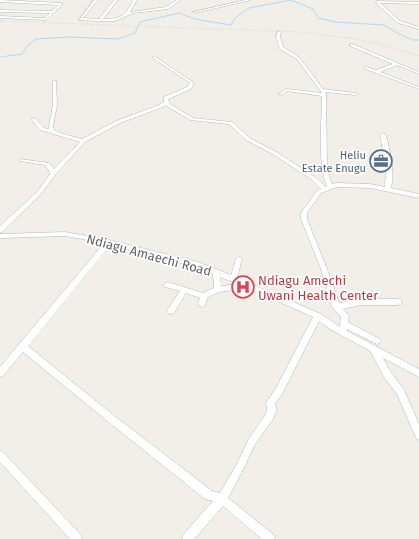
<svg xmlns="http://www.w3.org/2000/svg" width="419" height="539" viewBox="0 0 419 539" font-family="'Fira Sans',sans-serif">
<rect width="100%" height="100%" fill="#f1efe8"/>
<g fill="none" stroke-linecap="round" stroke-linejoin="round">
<polyline stroke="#aadaff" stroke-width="1" points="0,57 22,54 27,46 36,39 68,37 118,39 135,33 140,22 179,13 195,19 231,25 235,18 249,8 291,0 313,9 318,18 335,22 384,25 401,35 413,40 419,40"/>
<g stroke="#b5b8bc" stroke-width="1">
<g id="minor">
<polygon points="0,0 61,3 63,4 46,20 0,18 0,16 45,18 50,13 0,12 0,10 52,11 58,5 0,2"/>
<path d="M94,0H98L83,18L99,19L114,0H118L103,19C122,19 125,16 133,0H137L130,12L166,7L177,0H181L168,9L133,13L115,21H101L99,22L98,21L79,20Z"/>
<polygon points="245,0 251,0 195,13 193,12"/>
<polygon points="377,1 419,2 419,4 380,3 400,21 419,27 419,29 398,23 376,3"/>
<path d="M278,31L281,32L280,37L283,47L299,57L323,89L356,93L358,94L356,95L325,92L326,93L327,161L329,177L332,184L336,183L370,184L385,187L386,168L380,135L383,133L386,135C390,152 395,171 391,188L419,194V198L370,188L337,187L321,193L307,213V219L327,269L339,303L361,299H398L401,300L402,302L401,304L398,305H361L343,309L349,316L348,322L380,339L381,341L380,343L377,344L347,329V331L419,369V377L383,358L390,371L403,388L419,424V440L416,438L397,394L384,377L370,351L330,329L319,321L282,394L275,404L277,409L273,419L254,446L244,468L228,498L274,535L275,539H262L223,506L194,539H182L183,535L213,501L205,499L106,420L23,352L3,376L0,377V367L104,243L65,236L0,238V234L65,232L109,240L198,262L231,275L236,259L239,256L242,259L237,278L321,314L340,327L341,317L332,307L321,269L301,219V213L317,191L321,189L311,179L274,155L246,140L229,124L190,120L165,105L163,107L120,123L85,142L55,175L41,194L2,232H0V226L37,192L50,174L48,169L45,165L20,161V159L49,163L54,169L80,142L40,130L31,119L35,118L44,128L49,129V126L53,105V80L56,81L57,105L53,126L54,130L60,133L82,139L116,121L159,105L164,102V97L187,87L190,83L153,58V56H154L194,83L191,89L168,99L170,104L193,118L232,122L250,138L278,153L315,177L326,187L327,186C317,164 322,121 322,96L287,91L282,95L278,94L286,89L322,93L297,59L280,49L276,37ZM110,245L196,267L213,274L214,288L203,293L168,282L165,283L164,285L165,287L180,291L168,309L167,311L168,313L171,314L174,313L186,293L200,298L198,304L199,306L202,307L205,306L207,298L219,292L248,288L313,317L276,388L266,403L267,409L266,414L248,440L238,462L220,493L212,491L112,414L28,346ZM220,277L238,284L221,286Z"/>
<polygon points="350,44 352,44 419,72 419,74 397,65 380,72 419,87 419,89 365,69 365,67 366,67 376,70 393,64 350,46"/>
<polygon points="0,450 3,452 81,535 82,539 70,539 0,462"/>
</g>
</g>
<use href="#minor" fill="#fff" fill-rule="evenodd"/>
<polyline stroke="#b6b7b8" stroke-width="1" stroke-dasharray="0.5 2.5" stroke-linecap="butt" points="0,21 301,32 356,39 385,45 419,56"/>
</g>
<defs>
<g id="office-ring" transform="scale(1.15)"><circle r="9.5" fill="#fff" stroke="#5c6f8a" stroke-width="1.5"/><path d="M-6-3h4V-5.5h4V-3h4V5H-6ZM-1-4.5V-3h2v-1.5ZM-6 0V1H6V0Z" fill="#5c6f8a"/></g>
<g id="hospital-ring" transform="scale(1.15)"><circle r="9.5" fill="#fff" stroke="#e0444e" stroke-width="1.5"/><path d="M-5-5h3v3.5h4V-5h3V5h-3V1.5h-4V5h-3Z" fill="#e0444e"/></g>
</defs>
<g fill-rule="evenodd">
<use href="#office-ring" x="381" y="161"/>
<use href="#hospital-ring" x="243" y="287"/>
</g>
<g text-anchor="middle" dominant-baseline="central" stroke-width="3.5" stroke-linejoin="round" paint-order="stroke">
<g font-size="11" fill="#4e5e75" stroke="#fff" text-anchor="end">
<text x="366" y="155">Heliu<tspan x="366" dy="13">Estate Enugu</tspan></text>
</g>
<g font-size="13" fill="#5f6368" stroke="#fff">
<text transform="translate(149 255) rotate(15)">Ndiagu Amaechi Road</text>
</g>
<g font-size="13" fill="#be3a42" stroke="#fff" text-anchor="start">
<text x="258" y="280">Ndiagu Amechi<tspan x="258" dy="15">Uwani Health Center</tspan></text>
</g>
</g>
</svg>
